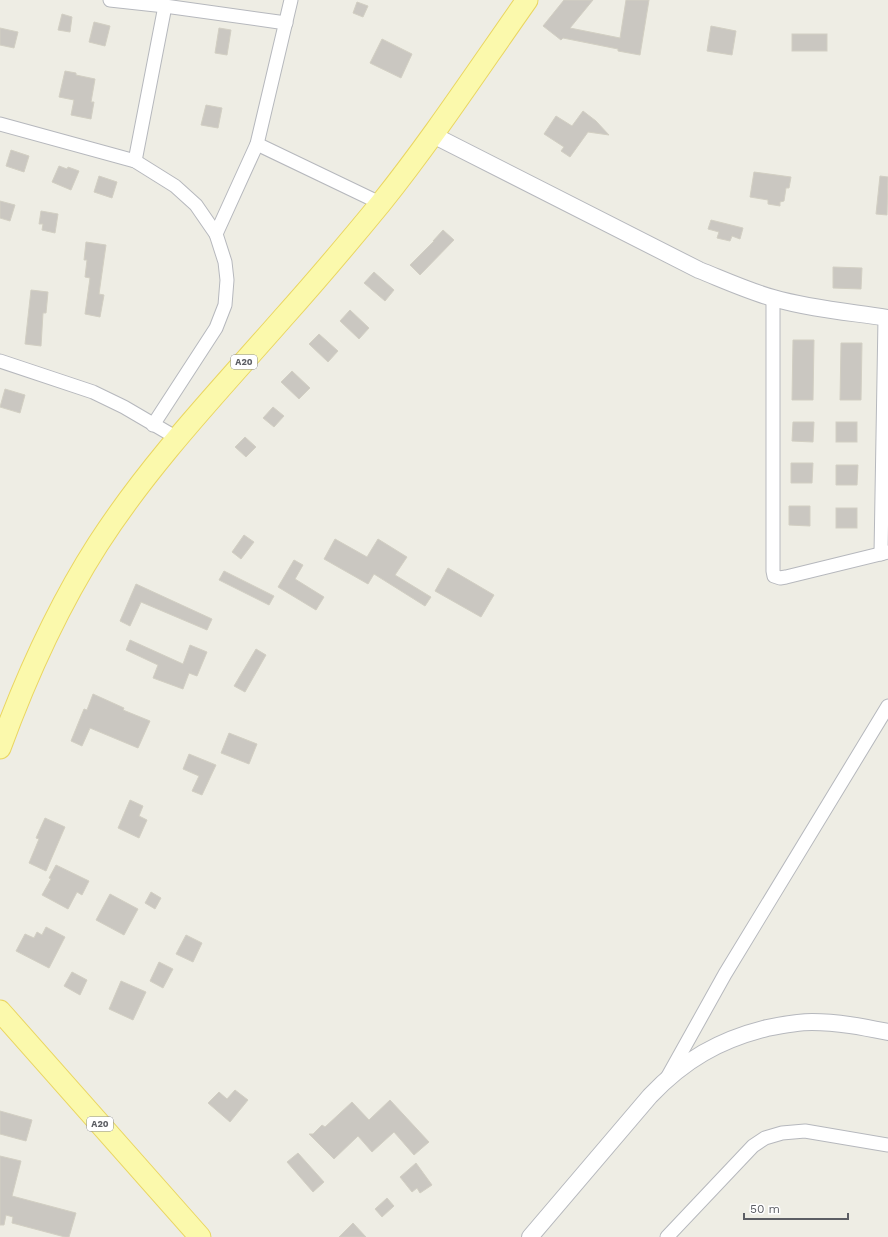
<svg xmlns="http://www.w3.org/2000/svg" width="888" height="1237" viewBox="0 0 888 1237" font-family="'Work Sans',sans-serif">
<rect width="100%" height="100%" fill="#eeede4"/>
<g fill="#cac7c1" stroke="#d2cfc3">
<polygon points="564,0 593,0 570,28 620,38 626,0 649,0 640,55 618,51 618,49 563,38 561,40 543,26"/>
<polygon points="357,2 368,6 363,17 353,13"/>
<polygon points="62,14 72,17 70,32 58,30"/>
<polygon points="94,22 110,26 105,46 89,42"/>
<polygon points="711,26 736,31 732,55 707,51"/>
<polygon points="0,28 18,32 14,48 0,45"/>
<polygon points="219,28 231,30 227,55 215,53"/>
<rect x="792" y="34" width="35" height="17"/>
<polygon points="382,39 412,54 401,78 370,63"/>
<polygon points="65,71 76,73 76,75 95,79 91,102 94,102 91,119 71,115 74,100 59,97"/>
<polygon points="206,105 222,108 218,128 201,125"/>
<polygon points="583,111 596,121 609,135 588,132 570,157 561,151 564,147 544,134 556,116 572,126"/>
<polygon points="11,150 29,156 24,172 6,166"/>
<polygon points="59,166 67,169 68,167 79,171 71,190 52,182"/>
<polygon points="754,172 791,177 789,188 786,188 784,201 780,202 780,206 768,204 768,200 750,197"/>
<polygon points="99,176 117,182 112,198 94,192"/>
<polygon points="880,176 888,177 887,215 876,214"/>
<polygon points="0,201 15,205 10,221 0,218"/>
<polygon points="41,211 58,214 55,233 42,230 43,224 39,224"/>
<polygon points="711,220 743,228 740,239 732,236 730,241 717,238 719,232 708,229"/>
<polygon points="443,230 454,240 420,275 410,265 434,241 433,241"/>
<polygon points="86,242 106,245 99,294 104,295 100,317 85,314 90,278 85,277 87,260 84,260"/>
<polygon points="833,267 862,268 861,289 833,288"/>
<polygon points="374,272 394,290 385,301 364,283"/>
<polygon points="31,290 48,292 46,313 43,313 41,346 25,344"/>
<polygon points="350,310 369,328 359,339 340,321"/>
<polygon points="319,334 338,351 328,362 309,344"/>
<polygon points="793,340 814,340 813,400 792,400"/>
<polygon points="841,343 862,343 861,400 840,400"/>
<polygon points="292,371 310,388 299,399 281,382"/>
<polygon points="5,389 25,395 20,413 0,407"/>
<polygon points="273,407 284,416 274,427 263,418"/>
<polygon points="793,422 814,422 813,442 792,441"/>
<rect x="836" y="422" width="21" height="20"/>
<polygon points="245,437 256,447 246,457 235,447"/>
<polygon points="791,463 813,463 812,483 791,483"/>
<polygon points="836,465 858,465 857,485 836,485"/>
<polygon points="789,506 810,506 810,526 789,525"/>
<rect x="836" y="508" width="21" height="20"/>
<polygon points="244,535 254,542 241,559 232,552"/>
<polygon points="335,539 367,557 378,539 407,557 395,575 431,597 425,606 374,574 368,584 324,559"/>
<polygon points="294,560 303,565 295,579 324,597 316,610 278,587"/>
<polygon points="448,568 494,595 481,617 435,591"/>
<polygon points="224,571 274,596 269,605 219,580"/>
<polygon points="136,584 212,619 207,630 141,602 130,626 120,621"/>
<polygon points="130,640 183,664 190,645 207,652 197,676 189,673 183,689 153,678 158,665 126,650"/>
<polygon points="256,649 266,655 245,692 234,686"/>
<polygon points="93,694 124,708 123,710 150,721 138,748 90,728 82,746 71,741 84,709 87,710"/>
<polygon points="229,733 257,744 249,764 221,753"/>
<polygon points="189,754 216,765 202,795 192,791 199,776 183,769"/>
<polygon points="130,800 143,806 139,816 147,820 139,838 118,828"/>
<polygon points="45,818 65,827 46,871 29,863 39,839 36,838"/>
<polygon points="56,865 89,881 82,895 77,892 68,909 42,895 51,879 49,878"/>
<polygon points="151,892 161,898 155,909 145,903"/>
<polygon points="110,894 138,909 124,935 96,920"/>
<polygon points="46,927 65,937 49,968 16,951 25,934 34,938 37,932 42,935"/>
<polygon points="186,935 202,943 193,962 176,954"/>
<polygon points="159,962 173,969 163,988 150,981"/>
<polygon points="72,972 87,980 80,995 64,986"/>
<polygon points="121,981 146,992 133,1020 109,1009"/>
<polygon points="235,1090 248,1100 230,1122 208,1103 219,1092 227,1099"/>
<polygon points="390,1100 429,1142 414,1155 394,1132 372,1152 358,1136 334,1159 309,1134 313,1134 322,1125 325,1127 352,1102 369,1120"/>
<polygon points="0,1111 32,1120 26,1141 0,1134"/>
<polygon points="298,1153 324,1182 313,1192 287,1162"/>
<polygon points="0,1156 21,1161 12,1196 76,1213 69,1237 65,1237 12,1223 13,1217 6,1215 4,1225 0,1225"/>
<polygon points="416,1163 432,1185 420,1193 417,1188 412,1192 400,1177"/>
<polygon points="387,1198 394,1206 382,1217 375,1209"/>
<polygon points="353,1223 366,1237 339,1237"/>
</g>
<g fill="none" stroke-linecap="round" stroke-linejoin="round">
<g stroke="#b6b8bd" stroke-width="15">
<g id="minor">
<polyline points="110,0 165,6 286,23"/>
<polyline points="0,124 135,161 175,186 196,205 216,234"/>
<polyline points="257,144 380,203"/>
<polyline points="135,161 165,6"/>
<polyline points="773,298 773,571 774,576 780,578 786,577 888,552"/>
<polyline points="0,361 93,392 124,407 177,438"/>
<polyline points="153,425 216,328 225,305 227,280 225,262 216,234 257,144 291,0"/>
<polyline points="881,554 885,318"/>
<polyline points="667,1078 725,974 888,706"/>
<polyline points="667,1237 753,1146 765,1138 782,1133 805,1131 888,1145"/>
</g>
</g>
<g stroke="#b6b8bd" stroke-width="18">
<g id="tertiary">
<path d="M433,135L699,270C724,280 748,291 773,298C811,309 850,312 888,318"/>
<path d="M530,1237L650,1096C684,1060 719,1040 767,1028C782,1025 797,1022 812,1022C838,1022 863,1027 888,1032"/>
</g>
</g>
<g stroke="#ead661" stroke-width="23">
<g id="primary">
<path d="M0,748C26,677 57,608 98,544C151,462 218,392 282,319C316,281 349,242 381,203C433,138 479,68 527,0"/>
<polyline points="0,1011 200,1237"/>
</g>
</g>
<use href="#minor" stroke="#fff" stroke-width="13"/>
<use href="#tertiary" stroke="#fff" stroke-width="16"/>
<use href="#primary" stroke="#fbf9ac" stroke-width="21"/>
</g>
<g text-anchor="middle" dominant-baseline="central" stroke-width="3" stroke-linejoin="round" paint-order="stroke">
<g fill="#fff" stroke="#8d8e92" stroke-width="1">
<rect x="231" y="355" width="26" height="14" rx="3"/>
<rect x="87" y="1117" width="26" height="14" rx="3"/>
</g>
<g font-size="9" font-weight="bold" fill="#5c5e64">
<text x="244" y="362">A20</text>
<text x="100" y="1124">A20</text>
</g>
</g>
<path d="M744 1213v6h104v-6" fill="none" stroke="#5c5e64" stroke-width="2"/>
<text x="750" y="1213" font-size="12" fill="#5c5e64" stroke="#ffffff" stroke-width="3" paint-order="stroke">50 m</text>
</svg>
